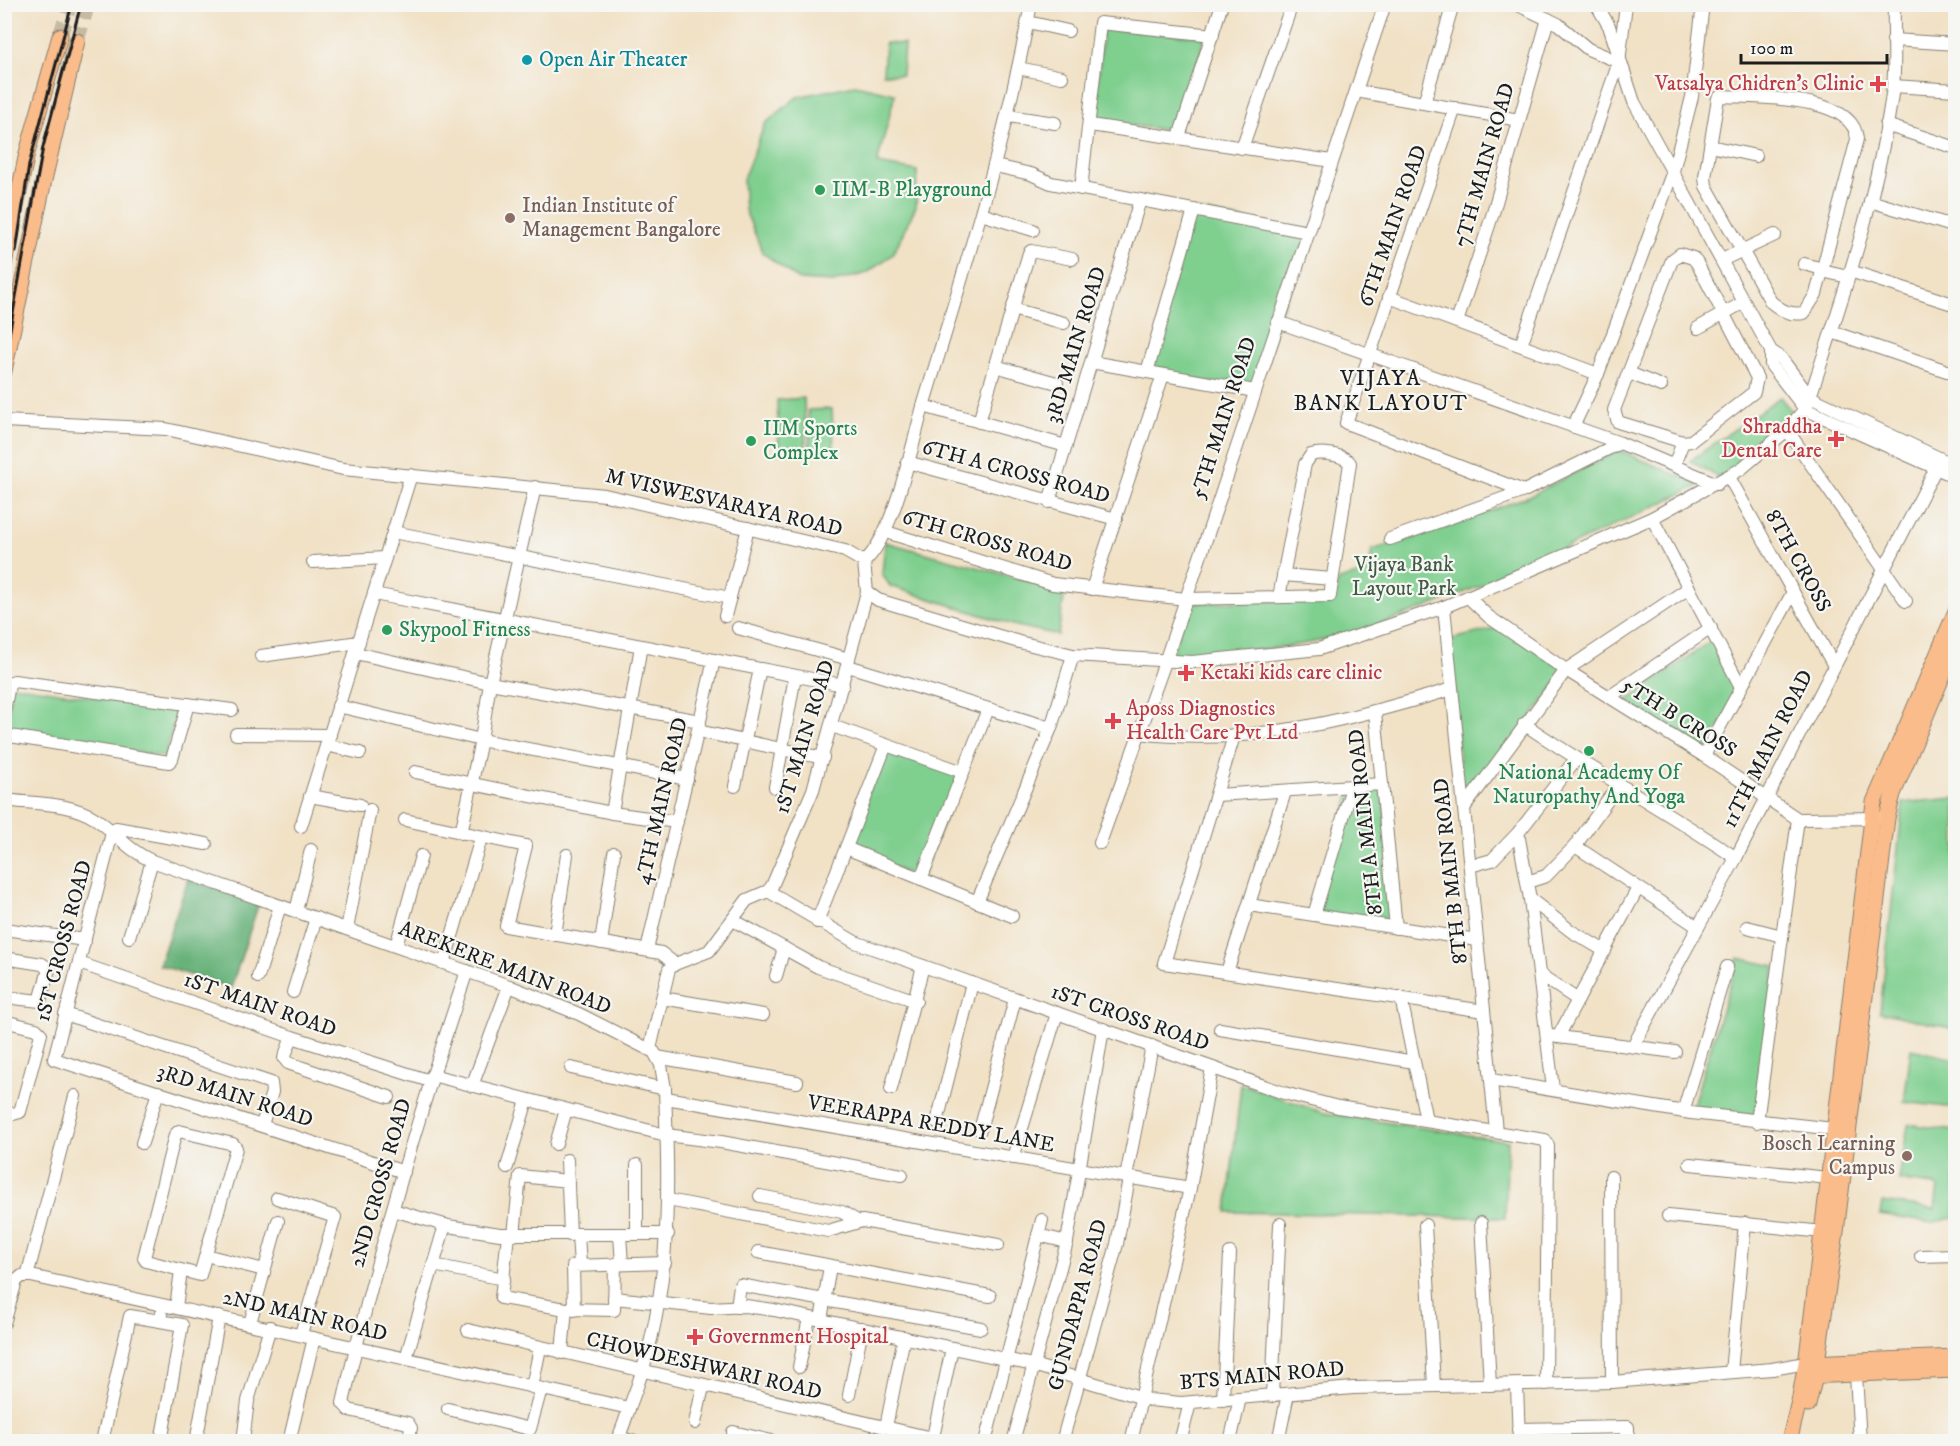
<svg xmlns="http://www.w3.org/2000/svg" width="1960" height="1446" viewBox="0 0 1960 1446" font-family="'IM FELL DW Pica',serif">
<rect width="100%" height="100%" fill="#f6f6f2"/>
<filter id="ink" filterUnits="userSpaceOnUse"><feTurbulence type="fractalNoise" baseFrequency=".0167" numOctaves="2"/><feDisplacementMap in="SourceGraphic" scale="12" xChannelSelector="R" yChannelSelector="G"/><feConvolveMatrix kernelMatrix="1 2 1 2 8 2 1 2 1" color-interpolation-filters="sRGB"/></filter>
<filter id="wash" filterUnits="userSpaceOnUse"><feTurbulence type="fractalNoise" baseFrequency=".008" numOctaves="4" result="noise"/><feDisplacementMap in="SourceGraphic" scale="24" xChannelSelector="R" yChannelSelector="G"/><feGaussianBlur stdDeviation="1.35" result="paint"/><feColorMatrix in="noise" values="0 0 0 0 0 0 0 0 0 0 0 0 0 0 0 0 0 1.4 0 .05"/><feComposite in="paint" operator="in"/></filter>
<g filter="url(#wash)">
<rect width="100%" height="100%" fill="#f1e1c5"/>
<g fill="#7fcf8f" stroke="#4e7656" stroke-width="1.5">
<polygon points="1103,28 1205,37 1176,131 1094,121"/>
<polygon points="885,43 904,44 902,75 883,74"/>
<polygon points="855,85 895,94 877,164 917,171 916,206 893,254 867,273 833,282 799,280 763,253 745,210 743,179 765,124 797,97"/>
<polygon points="1194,210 1308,232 1255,391 1147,372"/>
<polygon points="1780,397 1793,413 1775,434 1720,478 1690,461"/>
<polygon points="804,398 806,452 779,453 777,400"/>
<polygon points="832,409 834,450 810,451 808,410"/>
<path d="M1619,450L1700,485C1586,538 1472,596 1352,633C1294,650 1231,652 1171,657L1188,603L1333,599L1339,580L1368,572L1372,550L1450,526L1532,495Z"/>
<polygon points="885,542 1065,591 1058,635 1013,625 890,586 882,574"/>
<polygon points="1502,627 1566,670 1464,808 1448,640"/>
<polygon points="1715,638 1741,687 1704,756 1622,704"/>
<polygon points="12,685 177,710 165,757 5,729"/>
<polygon points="886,745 963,772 921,879 846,848"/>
<polygon points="1382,784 1396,928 1314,915 1352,787"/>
<polygon points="1955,798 1956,798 1955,1029 1880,1012 1903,803"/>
<polygon points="1738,958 1775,966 1758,1117 1692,1108"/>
<polygon points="1911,1049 1955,1059 1955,1108 1904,1102"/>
<polygon points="1241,1084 1324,1113 1508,1141 1505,1218 1227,1212"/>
<polygon points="1908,1124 1955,1131 1955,1217 1933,1223 1880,1215 1882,1202 1935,1209 1938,1186 1899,1180"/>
<polygon points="16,1435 43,1437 43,1441 16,1441"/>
</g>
<polygon fill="#67b27a" stroke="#42674b" stroke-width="1.5" points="188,879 259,903 231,988 159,965"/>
</g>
<g filter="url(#ink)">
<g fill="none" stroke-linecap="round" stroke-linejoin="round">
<g stroke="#c6baa3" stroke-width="15" stroke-dasharray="15 8" stroke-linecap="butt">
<polyline points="60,36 70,4"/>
<polyline points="77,41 88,4"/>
</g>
<g stroke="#867e70" stroke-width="14">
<g id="minor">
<polyline points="1516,4 1558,24 1588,49 1619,62"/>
<polyline points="1596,4 1609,26 1634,102 1771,351 1781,358 1810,397 1956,466"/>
<polyline points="1028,22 1068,31"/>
<polyline points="1893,40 1956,44"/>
<polyline points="1018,68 1062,77"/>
<polyline points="1893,86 1956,90"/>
<polyline points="1356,91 1519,120"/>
<path d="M1722,96C1756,98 1854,94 1857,139L1816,294L1804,313C1789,315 1782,311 1771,302L1706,186L1705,177L1718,98Z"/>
<polyline points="1424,103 1453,4"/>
<polyline points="1455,108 1346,423 1524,491 1620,443"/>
<polyline points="1008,116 1055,123"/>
<polyline points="1090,125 1332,161"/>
<polyline points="1886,125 1956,148"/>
<polyline points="1179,137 1222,4"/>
<polyline points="1710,146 1756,156"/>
<polyline points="1242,148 1292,4"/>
<polyline points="995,166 1031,174 1051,183 1308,232"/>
<polyline points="1081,189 1100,23 1213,35"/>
<polyline points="1870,201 1956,227"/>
<polyline points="981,214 1033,230"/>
<polygon points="1680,254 1693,258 1697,263 1757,378 1754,392 1691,441 1683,442 1618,422 1614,410 1672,260"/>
<polyline points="1722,260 1775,235"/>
<polyline points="1804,264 1823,269"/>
<polyline points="1822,271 1848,277"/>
<polyline points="1850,271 1956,305"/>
<polyline points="1389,297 1598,374"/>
<polyline points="1012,309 1064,323"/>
<polyline points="1278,322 1620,443 1717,484"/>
<polyline points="1457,322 1493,213 1548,19"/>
<polyline points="1698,328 1744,302"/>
<polyline points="1832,332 1947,371"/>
<polyline points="1521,345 1619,62 1626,4"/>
<polyline points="1771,351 1771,365 1805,409 1956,477"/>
<polyline points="1091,362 1255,391"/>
<polyline points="995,366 1057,383"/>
<polyline points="1147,372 1194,210"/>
<polyline points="1629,373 1661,386"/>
<polyline points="923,406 1066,446"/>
<path d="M4,421L166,429L343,469L605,495L845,551L864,562L867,592L878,600L1019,642L1073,655L1192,662L1319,649L1444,607L1652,518L1741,469L1787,430L1805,409L1810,397C1843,296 1879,193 1893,87C1896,60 1893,31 1894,4"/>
<polyline points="979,422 1029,253 1031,251 1072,259"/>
<polyline points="1573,427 1598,374 1673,171 1692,97 1703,4"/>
<polyline points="1787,430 1906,601"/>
<polyline points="907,462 1116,519"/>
<polyline points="1674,465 1683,442"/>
<polyline points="1729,477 1833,664"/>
<polyline points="1049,502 1140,200"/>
<polyline points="1652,518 1741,687"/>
<polyline points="393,532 730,598"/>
<path d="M886,532L1053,584L1186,599L1330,596L1350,463C1343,454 1321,452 1311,455L1305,464L1279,597"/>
<polyline points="1390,539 1524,491"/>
<polyline points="313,562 385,558"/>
<path d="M864,562C894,536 912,444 924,403C964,271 1006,140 1031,4"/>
<polyline points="1283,575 1332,579"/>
<polyline points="1092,589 1163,375"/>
<polyline points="374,594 843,685"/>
<polyline points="1468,597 1489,617 1566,670 1704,756 1798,819 1880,818"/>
<polyline points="1444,607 1496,1131"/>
<polyline points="725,616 748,528"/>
<polyline points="738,628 849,659"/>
<polyline points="355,653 490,683 700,721"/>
<polyline points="261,656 359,642"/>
<polyline points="848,666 1051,728"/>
<polyline points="1609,697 1711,628"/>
<polyline points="338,706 481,740 687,779"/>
<polyline points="4,711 9,685 14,681 232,710"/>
<polyline points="1375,712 1396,928"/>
<path d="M1524,724C1593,771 1667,811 1736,858"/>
<polyline points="832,726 963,772"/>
<polyline points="698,731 823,758"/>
<path d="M1140,733C1248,747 1350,720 1452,689"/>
<polyline points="236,734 330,735"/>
<polyline points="4,735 169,762 172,759 188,704"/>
<polyline points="1234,736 1164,963 1484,1011"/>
<polyline points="326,745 360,753"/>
<polyline points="1704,756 1793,592"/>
<polyline points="415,772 612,813 677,822"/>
<polyline points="735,786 760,669"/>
<polyline points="775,787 795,676"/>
<polyline points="1217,795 1382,784"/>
<polyline points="310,796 360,805"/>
<path d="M4,800C33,804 71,802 96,819C117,833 126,849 152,861L509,986L579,1014L654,1052L661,1065L665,1089C669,1198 672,1300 631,1403C626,1416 623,1430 616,1442"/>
<polyline points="1464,808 1566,670 1689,588"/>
<polyline points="612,813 641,646"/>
<polyline points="405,820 526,846 506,926 661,953 675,964"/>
<polyline points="301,826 411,475"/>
<polyline points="111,832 116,828 206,844"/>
<polyline points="112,833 54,1059 404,1172"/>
<polyline points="461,833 481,740 490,683 535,487"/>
<polyline points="1518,833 1530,899 1553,1089"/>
<polyline points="1100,843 1165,662 1385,4"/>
<polyline points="1575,846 1698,927"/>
<polyline points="846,848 1012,916"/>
<polyline points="1470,866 1492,860 1518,833 1576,759"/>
<polyline points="921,879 988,709"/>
<polyline points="1527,882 1546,876 1575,846 1619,784"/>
<polyline points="768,891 855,942 1284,1093 1338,1107 1545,1140 1548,1146 1546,1384"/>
<polyline points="1530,899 1571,931 1605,951"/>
<polyline points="977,902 1051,728 1073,655"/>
<polyline points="1249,905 1477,940"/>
<polyline points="296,911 311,850"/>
<polyline points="1314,915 1352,787"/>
<polyline points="733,920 818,967 916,1001"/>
<polyline points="817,922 886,745"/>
<polyline points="1747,927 1782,936"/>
<polyline points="4,929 85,940"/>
<polyline points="347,929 370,810"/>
<polyline points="555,935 567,855"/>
<polyline points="129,937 152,861"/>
<polyline points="601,943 614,853"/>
<polyline points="396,946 421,856"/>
<polyline points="647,950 714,660"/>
<polyline points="4,958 42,964 49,969 40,1001 4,997"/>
<polyline points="79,963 292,1037 430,1081"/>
<polyline points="444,963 481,838"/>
<polyline points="1227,972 1285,792"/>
<polyline points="1539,974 1578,1000"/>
<polyline points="776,976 784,948"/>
<polyline points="258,977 280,906"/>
<polyline points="293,992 316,918"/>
<polyline points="662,998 763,1015"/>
<polyline points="1401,998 1426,1120"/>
<polyline points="65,1014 271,1083 272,1092 262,1125"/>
<polyline points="4,1021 36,1029 41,1034 20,1112 13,1114 4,1112"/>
<polyline points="1220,1029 1414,1062"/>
<polyline points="1551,1036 1675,1052"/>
<polyline points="292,1037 284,1058 288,1063 389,1097"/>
<polyline points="1558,1037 1638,888"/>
<polyline points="1633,1046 1736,858 1936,468"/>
<polyline points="650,1049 669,969 675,964 709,951 747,900 768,891 772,886 813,790 867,592"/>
<polyline points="657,1057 797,1082"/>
<polyline points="571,1068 665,1089"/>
<polyline points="432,1075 666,1135 721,1142 902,1175"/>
<polyline points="1491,1080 1691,1113 1843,1130"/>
<polyline points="472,1086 509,986"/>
<polyline points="891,1089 923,966"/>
<polyline points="666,1098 1190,1188"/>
<polyline points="1683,1112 1727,967"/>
<polyline points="937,1122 972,983"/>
<polyline points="1757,1122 1798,819"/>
<polyline points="980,1130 1015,999"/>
<polygon points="179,1131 233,1144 236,1148 200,1275 146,1261 144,1258 175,1135"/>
<polyline points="142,1143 158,1092"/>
<polyline points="556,1144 566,1110"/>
<polyline points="1013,1158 1057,1013"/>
<polyline points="567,1160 570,1235"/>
<polyline points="1690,1164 1829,1178"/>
<polyline points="637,1165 637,1234"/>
<polyline points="507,1167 527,1100"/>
<polyline points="1126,1177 1152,1046"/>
<polyline points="1611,1177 1612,1382"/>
<polyline points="760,1196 842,1212 857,1221"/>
<polyline points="277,1198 335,1217 301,1334"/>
<polyline points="668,1200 828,1231 862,1221 998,1245"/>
<polyline points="393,1210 448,1226 500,1234 668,1234"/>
<polyline points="1668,1216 1823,1232"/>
<polyline points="1481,1223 1490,1385"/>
<polyline points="1425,1225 1434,1386"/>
<polyline points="508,1235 501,1298 566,1309 614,1310 615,1264"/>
<polyline points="514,1235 520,1176 568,1181"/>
<polyline points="578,1235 580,1265"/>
<polyline points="620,1235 622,1264"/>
<polyline points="1038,1235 1067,1242"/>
<polyline points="758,1252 990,1296"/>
<polyline points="1921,1256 1956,1255"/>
<polyline points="213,1257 264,1270"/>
<polyline points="433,1265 504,1279"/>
<polyline points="27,1276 75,1096"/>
<polyline points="614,1298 711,1308 746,1306 774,1310 1033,1365 1150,1400 1181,1403 1353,1388 1612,1382 1772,1369 1806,1363"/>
<polyline points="176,1307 181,1271"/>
<polyline points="737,1307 740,1285 981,1328"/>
<polyline points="574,1310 573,1266 665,1263"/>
<polyline points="821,1320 830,1266"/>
<polyline points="4,1323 16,1281 22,1276 31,1276 629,1408"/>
<polyline points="250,1323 278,1221"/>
<polyline points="468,1330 932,1438"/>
<polyline points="562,1353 566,1309"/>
<polyline points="406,1358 445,1225"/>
<polyline points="799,1367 809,1318"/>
<polyline points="1731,1372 1745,1223"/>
<polyline points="1856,1375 1860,1442"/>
<polyline points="1517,1385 1519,1442"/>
<polyline points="532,1387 540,1348"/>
<polyline points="849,1395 862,1328"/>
<polyline points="1272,1396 1280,1224"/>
<polyline points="1223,1400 1230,1253"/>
<polyline points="448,1409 530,1429 541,1389"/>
<polyline points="695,1423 703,1387"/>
<polyline points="886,1427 904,1337"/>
<polyline points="1518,1429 1628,1427 1628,1442"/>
<polyline points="733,1432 776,1442"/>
<polyline points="618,1437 635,1442"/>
<polyline points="102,1442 130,1316 160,1321"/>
<polyline points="161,1442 182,1325 160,1321 161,1315"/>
<polyline points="196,1442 219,1317"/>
<polyline points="243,1442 248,1401 270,1327"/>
<polyline points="289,1442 314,1338"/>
<path d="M408,1442L411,1428L408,1423L349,1410L343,1403C376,1257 419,1113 467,971"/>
<polyline points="932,1442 952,1348"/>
<polyline points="985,1442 1042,1220"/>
<polyline points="1013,1442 1067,1242 1103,1029"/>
<polyline points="1062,1442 1117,1244 1129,1178"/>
<polyline points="1131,1442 1190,1188 1212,1068"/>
<polyline points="1180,1442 1190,1403"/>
<polyline points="1230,1442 1240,1398"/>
<polyline points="1278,1442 1288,1394"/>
<polyline points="1955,1442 1956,1441"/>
</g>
</g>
<g stroke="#867e70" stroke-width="17">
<g id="major">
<polyline points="4,264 27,153 60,36"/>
<polyline points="4,371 44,180 77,41"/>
<polyline points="1809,1363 1956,1357"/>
<polyline points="1806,1376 1956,1370"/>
<polyline points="1808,1405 1815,1376 1836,1232 1887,818 1893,794 1956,644"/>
<polyline points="1789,1442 1800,1397 1807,1357 1874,802 1956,611"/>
</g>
</g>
<use href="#minor" stroke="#fff" stroke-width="12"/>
<use href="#major" stroke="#f9bc8a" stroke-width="15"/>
<g stroke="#1c1c1c" stroke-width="3">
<polyline points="16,252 29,165 72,4"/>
<polyline points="4,363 43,147 81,4"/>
</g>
</g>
</g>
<circle fill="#0f9aa8" stroke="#f6f6f2" stroke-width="2" cx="527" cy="60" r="6"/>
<g fill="#e0444e" stroke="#f6f6f2" stroke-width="2">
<path d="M1875 75h6v6h6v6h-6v6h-6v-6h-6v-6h6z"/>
<path d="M1833 430h6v6h6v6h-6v6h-6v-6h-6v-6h6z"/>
<path d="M1183 664h6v6h6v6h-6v6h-6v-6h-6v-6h6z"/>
<path d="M1110 712h6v6h6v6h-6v6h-6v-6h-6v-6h6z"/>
<path d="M692 1328h6v6h6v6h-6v6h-6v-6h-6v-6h6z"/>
</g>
<g fill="#2e9e5b" stroke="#f6f6f2" stroke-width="2">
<circle cx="820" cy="190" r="6"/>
<circle cx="751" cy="441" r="6"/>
<circle cx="387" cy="630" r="6"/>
<circle cx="1589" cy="751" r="6"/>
</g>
<g fill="#8d6e63" stroke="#f6f6f2" stroke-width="2">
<circle cx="510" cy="218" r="6"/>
<circle cx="1907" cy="1156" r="6"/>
</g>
<g text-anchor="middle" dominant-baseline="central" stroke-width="4.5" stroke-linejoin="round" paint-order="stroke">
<g font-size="21" fill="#0d838f" stroke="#f6f6f2" text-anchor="start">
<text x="539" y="60">Open Air Theater</text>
</g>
<g font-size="21" fill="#be3a42" stroke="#f6f6f2" text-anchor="start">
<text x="1864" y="84" text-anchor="end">Vatsalya Chidren's Clinic</text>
<text x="1822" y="427" text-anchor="end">Shraddha<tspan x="1822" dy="24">Dental Care</tspan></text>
<text x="1200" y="673">Ketaki kids care clinic</text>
<text x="1126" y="709">Aposs Diagnostics<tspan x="1126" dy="24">Health Care Pvt Ltd</tspan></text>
<text x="708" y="1337">Government Hospital</text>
</g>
<g font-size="21" fill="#1c1c1c" stroke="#f6f6f2">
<text transform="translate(1485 165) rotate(-74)">7TH MAIN ROAD</text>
<text transform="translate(1393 226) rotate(-71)">6TH MAIN ROAD</text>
<text transform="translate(1076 345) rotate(-73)">3RD MAIN ROAD</text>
<text transform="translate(1224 418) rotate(-72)">5TH MAIN ROAD</text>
<text transform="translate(1016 472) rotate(15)">6TH A CROSS ROAD</text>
<text transform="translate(724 503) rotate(13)">M VISWESVARAYA ROAD</text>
<text transform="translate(987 541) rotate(16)">6TH CROSS ROAD</text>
<text transform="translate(1798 561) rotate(61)">8TH CROSS</text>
<text transform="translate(1679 718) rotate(32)">5TH B CROSS</text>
<text transform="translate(805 737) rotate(-73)">1ST MAIN ROAD</text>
<text transform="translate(1768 749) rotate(-63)">11TH MAIN ROAD</text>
<text transform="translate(662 801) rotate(-77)">4TH MAIN ROAD</text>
<text transform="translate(1366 822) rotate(-96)">8TH A MAIN ROAD</text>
<text transform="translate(1451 871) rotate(-96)">8TH B MAIN ROAD</text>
<text transform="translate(64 941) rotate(-75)">1ST CROSS ROAD</text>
<text transform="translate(505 968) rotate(21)">AREKERE MAIN ROAD</text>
<text transform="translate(260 1005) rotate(19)">1ST MAIN ROAD</text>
<text transform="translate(1130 1018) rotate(19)">1ST CROSS ROAD</text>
<text transform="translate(235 1096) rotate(18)">3RD MAIN ROAD</text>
<text transform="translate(931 1124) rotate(10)">VEERAPPA REDDY LANE</text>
<text transform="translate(381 1183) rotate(-74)">2ND CROSS ROAD</text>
<text transform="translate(1078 1305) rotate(-75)">GUNDAPPA ROAD</text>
<text transform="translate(305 1316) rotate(13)">2ND MAIN ROAD</text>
<text transform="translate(704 1366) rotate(13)">CHOWDESHWARI ROAD</text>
<text transform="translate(1262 1376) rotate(-5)">BTS MAIN ROAD</text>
</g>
<g font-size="21" fill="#27864d" stroke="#f6f6f2" text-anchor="start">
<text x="832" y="190">IIM-B Playground</text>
<text x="763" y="429">IIM Sports<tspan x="763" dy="24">Complex</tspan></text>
<text x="399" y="630">Skypool Fitness</text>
<text x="1589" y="773" text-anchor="middle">National Academy Of<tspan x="1589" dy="24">Naturopathy And Yoga</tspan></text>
</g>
<g font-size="21" fill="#785e54" stroke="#f6f6f2" text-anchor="start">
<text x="522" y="206">Indian Institute of<tspan x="522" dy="24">Management Bangalore</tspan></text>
<text x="1895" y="1144" text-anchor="end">Bosch Learning<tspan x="1895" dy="24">Campus</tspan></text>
</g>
<g font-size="21" fill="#3f5b44" stroke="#f6f6f2">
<text x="1404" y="565">Vijaya Bank<tspan x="1404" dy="24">Layout Park</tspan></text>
</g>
<g font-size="22" letter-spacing="1.5" fill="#1c1c1c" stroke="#f6f6f2">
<text x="1381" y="378">VIJAYA<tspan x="1381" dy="25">BANK LAYOUT</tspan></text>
</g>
</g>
<rect width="1960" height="1446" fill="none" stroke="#f6f6f2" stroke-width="24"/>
<path d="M1741 54v9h146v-9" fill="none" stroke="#1c1c1c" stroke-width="3"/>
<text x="1750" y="54" font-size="18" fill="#1c1c1c" stroke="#f6f6f2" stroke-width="4.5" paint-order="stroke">100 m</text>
</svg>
